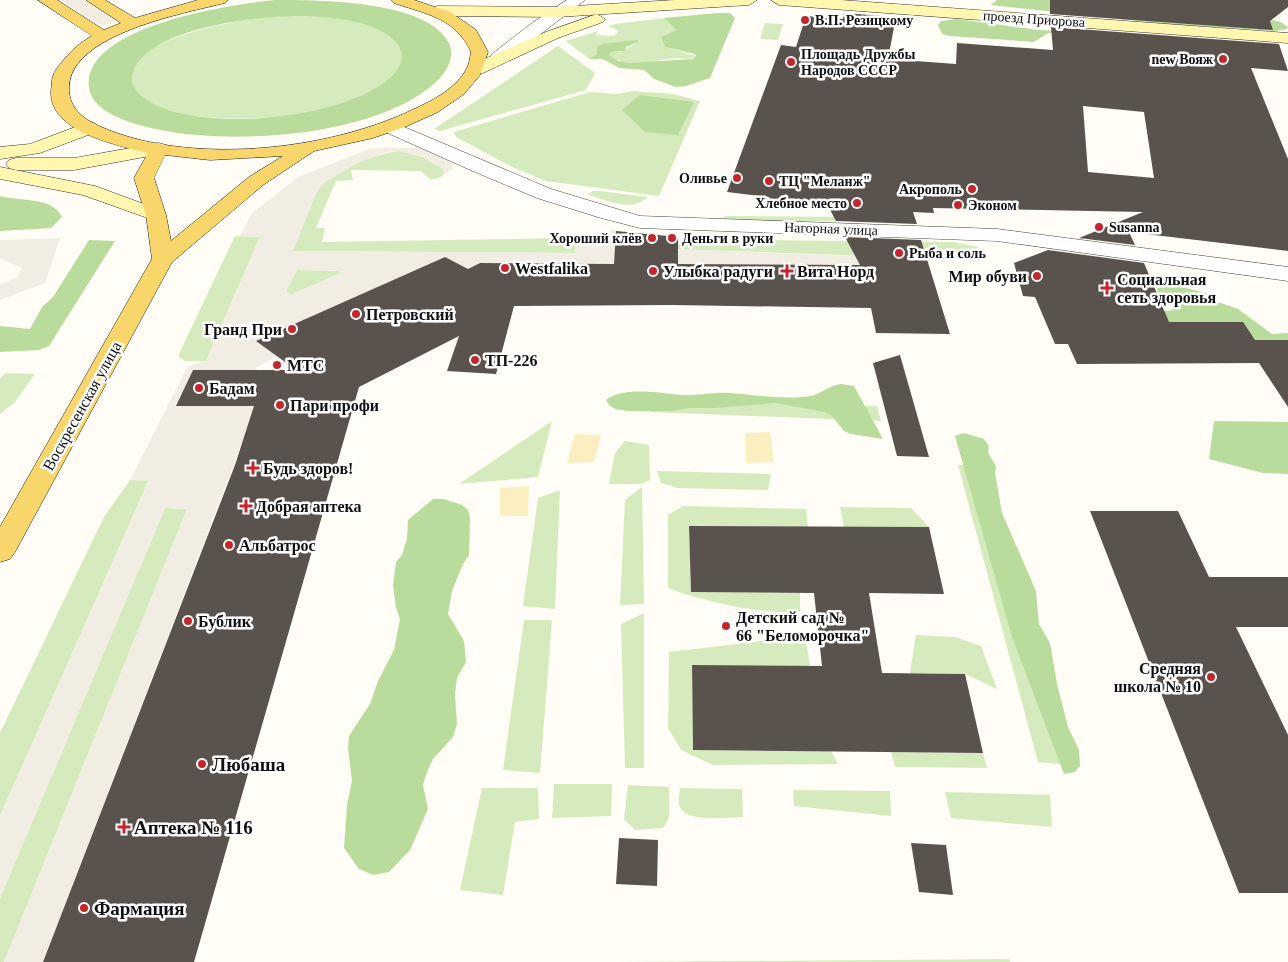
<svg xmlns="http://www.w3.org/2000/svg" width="1288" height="962" viewBox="0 0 1288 962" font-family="'Times New Roman',serif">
<rect width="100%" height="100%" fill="#fffdf5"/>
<g fill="#d5ebbd">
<path d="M275,16C307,16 383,14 400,47C404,56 401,65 396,72C359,119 229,126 176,112C160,107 135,100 132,80C126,36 246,19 275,16Z"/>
<path d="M664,18L676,30L667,34L662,40L665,47L696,56L694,57C688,60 682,58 675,58C651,61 630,70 608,55L611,52H621L639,42L597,51V54L589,59L566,41L598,31L596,35L614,36L619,31L608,26L615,24Z"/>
<polygon points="765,23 783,24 778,40 760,39"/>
<polygon points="558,46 595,73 586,90 440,131 434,129"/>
<polygon points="633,91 673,94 700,101 659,196 546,181 510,166 456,137 454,132 590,92 617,94"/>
<path d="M400,151L423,157L443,169L445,173L441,177L431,180L421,171L351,170L353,180L336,181L316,228H325L322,242L574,238L575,253L292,251C300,232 307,209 318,190C330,170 377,153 400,151Z"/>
<path d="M593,191H600L648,197C632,213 607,200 588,195Z"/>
<polygon points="725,216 842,217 843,221 720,222"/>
<polygon points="235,236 260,237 206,361 185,361 178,356"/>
<polygon points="683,239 953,242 978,247 982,260 672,249 626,254 613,250 662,250 662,243 683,243"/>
<polygon points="297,270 339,271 341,273 290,295 286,291"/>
<polygon points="5,373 35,374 14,403 0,414 0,379"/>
<polygon points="651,400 877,406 881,421 650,412"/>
<polygon points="552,421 538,477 459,484"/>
<polygon points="625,441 649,445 650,480 641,484 609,484 615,453"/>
<polygon points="977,464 1078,766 1038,762 958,465"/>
<polygon points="657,471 771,474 768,490 678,488 661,483"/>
<polygon points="130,480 149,480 0,816 0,733 104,517"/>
<polygon points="642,487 644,604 620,605 625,500"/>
<polygon points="560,490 555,609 523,606 538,498"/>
<path d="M683,506L806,509L808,527L689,526L691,592H800V612C766,615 700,601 668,588V515Z"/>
<polygon points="840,507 911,508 929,527 844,527"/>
<polygon points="165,508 187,509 4,962 0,962 0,898"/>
<polygon points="644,613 644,768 625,768 621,624"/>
<polygon points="524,620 552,620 540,773 503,770"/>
<polygon points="916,635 955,637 981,646 997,689 965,674 910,673"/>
<polygon points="780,639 806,640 810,666 692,665 693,750 831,751 838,764 713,765 681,750 668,728 669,652"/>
<polygon points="891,752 983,753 987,768 895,767"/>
<polygon points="554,784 612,784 611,816 552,818"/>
<polygon points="628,785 669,787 669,818 663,828 635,830 624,819"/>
<polygon points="482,788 538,788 539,819 515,822 503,895 460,890"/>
<path d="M680,788L742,789L743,817C727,817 683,824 679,804C678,799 680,792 680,788Z"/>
<polygon points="793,790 890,791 891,816 794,806"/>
<polygon points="945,792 1050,795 1052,827 951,818"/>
<polygon points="1009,959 1010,962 615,962 616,962"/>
</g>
<g fill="#b9dc9c" fill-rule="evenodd">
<path d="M275,0C319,0 427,0 449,43C456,58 445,74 435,83C372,139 220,147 143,126C124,121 91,110 89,87C82,26 233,4 275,0ZM299,16C327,17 380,19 398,45C405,55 401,67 393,75C349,120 195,135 144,98C136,92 129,82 133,72C149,27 258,16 299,16Z"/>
<polygon points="997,0 1097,0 1263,18 1281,22 1288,27 1287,29 1276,31 1165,24 991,5"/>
<polygon points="716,13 730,13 735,18 710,78 686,86 676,87 654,79 644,70 619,68 603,59 589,59 597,54 597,47 602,44 637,40 639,42 626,47 625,51 611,52 609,55 618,61 630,63 692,59 696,56 695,54 665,47 661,37 676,30 664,18"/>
<polygon points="957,19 1039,30 1058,31 1061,33 1048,33 1034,42 950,36 942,34 938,25 941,21"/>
<polygon points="640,95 694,102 678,135 645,132 622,110"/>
<path d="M0,196C21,202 52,196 62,217L51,228L0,231Z"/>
<polygon points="89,240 115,241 49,346 39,350 0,352 0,326 30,329 42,307 53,297"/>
<polygon points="1166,283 1206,293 1215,301 1238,309 1272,334 1288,333 1288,340 1255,340 1242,322 1058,323 1134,311 1169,311 1176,308 1175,303 1160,298 1157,289"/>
<path d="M841,384L854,386L883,439L851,434L844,431L831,415L825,412L775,403L715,408H689L672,411H629C620,410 610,410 606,400C624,386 659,393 681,395C697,396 714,392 730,393C756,395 784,400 810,396C822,394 829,385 841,384Z"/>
<polygon points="1214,421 1288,422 1288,474 1263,473 1209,459"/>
<polygon points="964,433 984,439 989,446 988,453 996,466 995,473 1002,513 1036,591 1039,624 1050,643 1057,684 1068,727 1079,750 1080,766 1075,772 1064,774 1012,637 955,436"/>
<polygon points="433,499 444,499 462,505 468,510 470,518 469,555 463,564 452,591 448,614 464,641 466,662 457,678 455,694 457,724 453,737 433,759 427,772 423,785 428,809 410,850 389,872 373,875 359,869 344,848 347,805 352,781 348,748 349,736 370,704 378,681 394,650 400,619 396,608 393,585 396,562 402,555 407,539 408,520"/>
</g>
<g fill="#fbeec1">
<polygon points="770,432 774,462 746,463 745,433"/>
<polygon points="575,434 601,435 594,462 567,463"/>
<polygon points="529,486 528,516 500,516 500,488"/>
</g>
<g fill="#f1ede2" fill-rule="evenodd">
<polygon points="60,0 87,0 119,19 106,25 98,24"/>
<path d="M383,148H418L444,157L451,162L454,168L441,177L444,173L443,169L423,157L400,151L385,152L354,165L327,181L318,189L293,251L575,253L574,238H607L611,229L622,232L616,233V237L620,242L619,248L614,250L626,254L672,249L927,259L931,271L879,270L875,265L480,263L468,269L445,257L256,341L278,356L255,368L267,377L43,962H4L187,509L165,508L0,898V816L149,481L130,480L188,366L206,361L260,237L240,236L252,213L298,177L369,149ZM297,270L339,271L341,273L290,295L286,291ZM193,370L220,371L205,406H177Z"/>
<polygon points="60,238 45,283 0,300 0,285 17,277 22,268 0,258 0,240"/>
</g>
<g fill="#5a524d" fill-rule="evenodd">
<polygon points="1050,0 1288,0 1288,7 1270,21 1273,30 1050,14"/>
<path d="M844,13L896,17L888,59L956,64L957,43L1053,50L1051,27L1279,44L1288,71L1251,68L1288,159V251L1129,232L1135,245L1079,238L1143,212L933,208L934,213L913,212L917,224L836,221L827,204L772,203L769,197L727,192L781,45L796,47L806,16L843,19ZM1083,106L1144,112L1154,178L1088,172Z"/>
<polygon points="616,231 678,237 678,264 860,265 845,237 921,240 950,334 876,333 871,308 672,305 514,306 496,374 447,371 459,336 359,387 194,962 43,962 235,465 254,406 176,406 193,370 296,370 256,341 445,257 468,269 480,263 614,264"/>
<polygon points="1048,250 1144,263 1169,322 1243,322 1255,340 1288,340 1288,407 1259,363 1077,364 1068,344 1055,344 1035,297 1023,296 1014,263"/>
<polygon points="900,355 929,457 897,456 873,363"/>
<polygon points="1090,511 1178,511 1209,577 1288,577 1288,627 1236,627 1288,735 1288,893 1239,893"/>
<polygon points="689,526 929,527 944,594 869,593 882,673 965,674 983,753 693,750 692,665 822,666 814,593 691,592"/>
<polygon points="619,838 658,840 657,886 616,884"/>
<polygon points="911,843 946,845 953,895 919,892"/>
</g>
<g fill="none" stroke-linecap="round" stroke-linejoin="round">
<g stroke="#444" stroke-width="1">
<g id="street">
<polygon points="567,0 585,0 504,62 492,62 490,58 492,54 532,23"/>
<polygon points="390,121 551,189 640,216 997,229 1288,267 1288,281 997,241 640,228 601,218 537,198 475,172 383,131 381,127 383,123"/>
</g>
</g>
<g stroke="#333" stroke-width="1">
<g id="secondary">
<polygon points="675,0 757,0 749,5 557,17 437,16 429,11 437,6 557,7"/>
<polygon points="771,0 841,0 1288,33 1288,43 779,5"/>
<polygon points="597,14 605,19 603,22 558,38 483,73 471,73 468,69 471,65 546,32"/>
<polygon points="89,122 96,124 98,128 96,132 40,153 0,159 0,147 30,144"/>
<polygon points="159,143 166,145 169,149 166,153 74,170 16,170 9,168 6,164 9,160 16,158 74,158"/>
<polygon points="0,167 95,186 163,211 166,215 163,219 156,221 83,195 0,179"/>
</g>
</g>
<g stroke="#222" stroke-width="1">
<path id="primary" d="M38,0H57L104,30L121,23L86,0H105L135,18L198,0H228L225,3C185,13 69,34 69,88C69,108 82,118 99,126C188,166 326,151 412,110C430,102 456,89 466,70C469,65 470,58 471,52C456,18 426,14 394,3L391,0H414L450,12L476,30L488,52L480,75L464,94L438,112L407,126L373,138L314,151L263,185L172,262L15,552L10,559L0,562V527L152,259L146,215L134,178L148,153C117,145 50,132 51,92C52,83 51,77 56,70C66,56 77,44 92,36ZM165,155L210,160L283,156L249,177L171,241L166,215L154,178Z"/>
</g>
<use href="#street" fill="#fff" fill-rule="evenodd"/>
<use href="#secondary" fill="#fff6b0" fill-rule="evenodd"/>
<use href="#primary" fill="#f9d66b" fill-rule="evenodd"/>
</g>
<g fill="#c4262e" stroke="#fff" stroke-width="2">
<circle cx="805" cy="20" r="5"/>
<circle cx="1223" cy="59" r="5"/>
<circle cx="791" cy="62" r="5"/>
<circle cx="737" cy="178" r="5"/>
<circle cx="769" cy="181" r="5"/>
<circle cx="972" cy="189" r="5"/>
<circle cx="857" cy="203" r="5"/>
<circle cx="958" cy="205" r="5"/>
<circle cx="1099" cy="227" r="5"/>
<circle cx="652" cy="238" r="5"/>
<circle cx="672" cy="238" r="5"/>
<circle cx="899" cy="253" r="5"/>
<circle cx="505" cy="268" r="5"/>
<circle cx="653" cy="271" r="5"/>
<path d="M784.5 263.5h5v5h5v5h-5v5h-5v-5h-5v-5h5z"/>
<circle cx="1037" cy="276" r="5"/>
<path d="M1104.5 280.5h5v5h5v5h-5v5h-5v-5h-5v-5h5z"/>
<circle cx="356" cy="314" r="5"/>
<circle cx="292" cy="329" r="5"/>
<circle cx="475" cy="360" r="5"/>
<circle cx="277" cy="365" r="5"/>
<circle cx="199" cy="388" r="5"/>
<circle cx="280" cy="405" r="5"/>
<path d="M250.5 460.5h5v5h5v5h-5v5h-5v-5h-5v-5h5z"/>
<path d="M243.5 498.5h5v5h5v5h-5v5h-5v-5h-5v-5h5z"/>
<circle cx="229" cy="545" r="5"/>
<circle cx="188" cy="621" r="5"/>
<circle cx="726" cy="626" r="5"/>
<circle cx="1211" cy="677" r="5"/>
<circle cx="202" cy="764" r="5"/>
<path d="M121.5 819.5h5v5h5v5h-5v5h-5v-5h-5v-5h5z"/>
<circle cx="84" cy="908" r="5"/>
</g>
<g text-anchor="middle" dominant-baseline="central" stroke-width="5" stroke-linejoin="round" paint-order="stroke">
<g font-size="14" fill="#111" stroke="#fff">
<text transform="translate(1034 19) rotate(4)">проезд Приорова</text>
<text transform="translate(831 229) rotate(2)">Нагорная улица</text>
</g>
<g font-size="14" font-weight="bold" fill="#111" stroke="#fff" text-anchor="start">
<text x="815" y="20">В.П. Резицкому</text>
<text x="801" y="54">Площадь Дружбы<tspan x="801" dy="16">Народов СССР</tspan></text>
<text x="1213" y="59" text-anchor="end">new Вояж</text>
<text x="727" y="178" text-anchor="end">Оливье</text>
<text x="779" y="181">ТЦ "Меланж"</text>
<text x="962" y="189" text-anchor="end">Акрополь</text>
<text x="847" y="203" text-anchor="end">Хлебное место</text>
<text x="968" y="205">Эконом</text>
<text x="1109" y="227">Susanna</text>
<text x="642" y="238" text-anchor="end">Хороший клёв</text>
<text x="682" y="238">Деньги в руки</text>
<text x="909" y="253">Рыба и соль</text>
</g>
<g font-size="16" font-weight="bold" fill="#111" stroke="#fff" text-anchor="start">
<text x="515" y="268">Westfalika</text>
<text x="663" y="271">Улыбка радуги</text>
<text x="797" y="271">Вита Норд</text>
<text x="1027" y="276" text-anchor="end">Мир обуви</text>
<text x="1117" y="279">Социальная<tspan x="1117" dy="18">сеть здоровья</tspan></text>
<text x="366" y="314">Петровский</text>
<text x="282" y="329" text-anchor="end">Гранд При</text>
<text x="485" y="360">ТП-226</text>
<text x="287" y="365">МТС</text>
<text x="209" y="388">Бадам</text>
<text x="290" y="405">Пари профи</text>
<text x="263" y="468">Будь здоров!</text>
<text x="256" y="506">Добрая аптека</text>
<text x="239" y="545">Альбатрос</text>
<text x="736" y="617">Детский сад №<tspan x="736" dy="18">66 "Беломорочка"</tspan></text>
<text x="198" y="621">Бублик</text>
<text x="1201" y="668" text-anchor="end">Средняя<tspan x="1201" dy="18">школа № 10</tspan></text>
</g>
<g font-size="16" fill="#111" stroke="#fff">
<text transform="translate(82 406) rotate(-61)">Воскресенская улица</text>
</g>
<g font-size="19" font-weight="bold" fill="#111" stroke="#fff" text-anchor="start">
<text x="212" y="764">Любаша</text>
<text x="134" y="827">Аптека № 116</text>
<text x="94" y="908">Фармация</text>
</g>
</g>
</svg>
